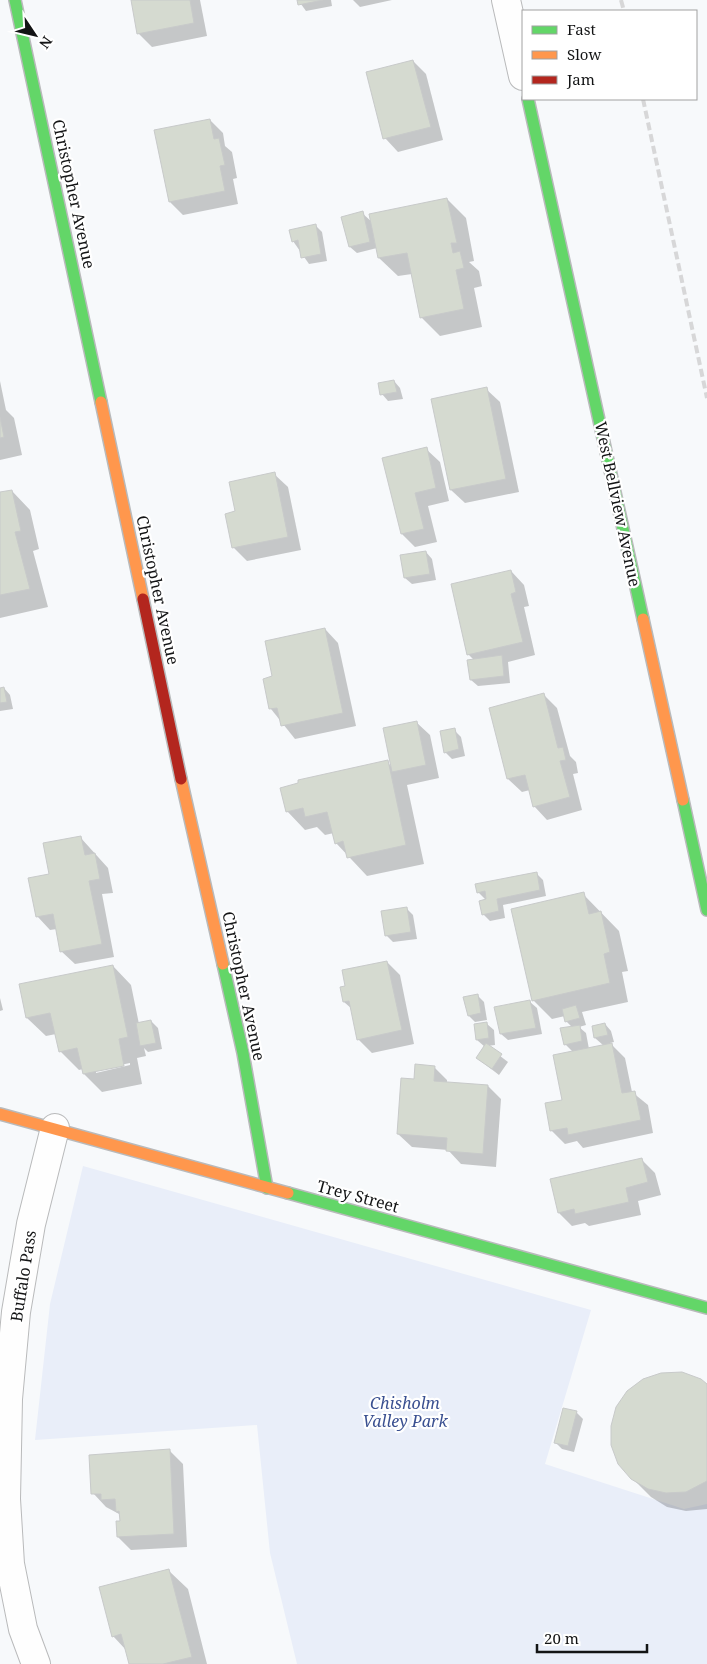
<svg xmlns="http://www.w3.org/2000/svg" width="707" height="1664" viewBox="0 0 707 1664" font-family="'Noto Serif',serif">
<rect width="100%" height="100%" fill="#f7f9fb"/>
<polygon fill="#e9eef9" points="83,1166 591,1310 545,1464 684,1509 707,1504 707,1664 297,1664 270,1553 257,1425 35,1440 50,1304"/>
<g fill="#0003" fill-rule="evenodd">
<polygon points="132,0 200,0 207,36 152,47 138,33"/>
<polygon points="298,0 331,0 332,6 306,11"/>
<polygon points="353,0 392,0 360,7"/>
<polygon points="413,61 426,74 443,140 398,152 385,138"/>
<polygon points="210,120 223,133 225,146 232,152 237,178 233,179 238,204 183,215 170,202"/>
<polygon points="447,199 466,218 474,261 469,262 479,271 482,286 474,288 482,327 440,336 421,317 412,274 398,276 379,258 377,248 357,253 350,247 362,213 372,222"/>
<polygon points="315,225 322,232 327,261 309,264 293,241"/>
<polygon points="0,381 6,410 14,418 22,455 0,460"/>
<polygon points="394,381 400,388 403,399 388,401 382,394"/>
<polygon points="486,389 500,402 519,492 465,503 451,490 432,400"/>
<polygon points="426,449 440,462 449,501 428,506 437,542 415,547 402,534"/>
<polygon points="274,474 288,487 301,550 247,561 233,547 237,512"/>
<polygon points="12,491 30,510 39,549 33,551 48,607 0,618 0,494"/>
<polygon points="426,552 432,559 436,580 412,584 405,578"/>
<polygon points="511,571 524,585 529,606 524,607 535,655 508,662 510,683 478,686 471,680 474,660 468,654"/>
<polygon points="325,629 338,643 356,726 295,739 271,709 274,677"/>
<polygon points="4,688 10,695 13,709 0,711 0,689"/>
<polygon points="544,695 557,708 570,756 576,762 578,773 573,774 582,810 547,820 534,806 530,790 522,792 508,779 490,709"/>
<polygon points="416,722 430,735 439,778 407,785 424,864 367,876 336,843 334,833 325,835 317,827 305,830 287,811 387,762 392,767"/>
<polygon points="454,730 461,737 465,756 452,759 445,752"/>
<polygon points="80,837 108,868 113,893 102,894 114,957 75,964 61,951 57,929 50,930 37,916 50,875"/>
<polygon points="536,873 543,880 546,896 503,905 505,918 490,921 483,914 486,900 478,892"/>
<polygon points="583,894 619,931 628,971 622,972 628,1002 582,1012 586,1025 579,1027 586,1033 589,1049 604,1046 595,1038 605,1024 611,1031 614,1042 610,1043 625,1058 632,1092 648,1105 653,1133 583,1148 577,1141 565,1144 551,1130 564,1101 573,1052 565,1044 572,1027 566,1021 565,1016 552,1019 533,1000"/>
<polygon points="407,909 413,915 417,939 393,942 386,935"/>
<polygon points="387,962 400,975 414,1044 372,1053 358,1039 352,1009 344,1002"/>
<path d="M113,966L131,985L139,1024L151,1021L158,1028L162,1049L148,1052L144,1048L146,1056L137,1058L142,1084L102,1092L84,1074L83,1069L79,1070L60,1051L56,1034L46,1036L27,1018L20,985ZM130,1063V1065L96,1073V1070Z"/>
<polygon points="477,995 484,1002 487,1020 475,1022 469,1016"/>
<polygon points="0,998 3,1010 0,1011"/>
<polygon points="530,1002 537,1008 542,1034 508,1040 501,1034"/>
<polygon points="487,1024 494,1030 495,1045 487,1046 508,1062 499,1075 477,1058 485,1047 477,1040"/>
<polygon points="434,1067 447,1080 447,1083 488,1086 501,1099 496,1167 461,1164 448,1150 412,1147 398,1134 415,1080"/>
<polygon points="642,1160 655,1173 661,1195 638,1201 641,1215 589,1226 585,1223 572,1226 559,1213"/>
<polygon points="707,1386 707,1509 686,1511 667,1507 651,1497 632,1478"/>
<polygon points="564,1409 577,1413 583,1419 574,1452 562,1449 555,1442"/>
<polygon points="170,1451 183,1464 187,1547 131,1550 118,1537 117,1522 121,1522 121,1515 106,1507 93,1493"/>
<polygon points="169,1571 188,1589 207,1664 130,1664 126,1650 113,1636"/>
</g>
<g fill="#d5dad0" stroke="#c8caca">
<polygon points="131,0 190,0 194,23 137,34"/>
<polygon points="297,0 323,0 298,5"/>
<polygon points="413,60 431,127 383,139 366,72"/>
<polygon points="210,119 214,139 219,138 225,165 220,166 225,191 169,202 154,130"/>
<polygon points="447,198 457,243 451,243 453,253 460,251 464,268 456,270 464,309 420,318 407,253 378,258 369,214"/>
<polygon points="363,211 370,242 349,247 341,217"/>
<polygon points="316,224 321,254 301,258 298,240 292,242 289,230"/>
<polygon points="394,380 397,392 380,395 378,383"/>
<polygon points="487,387 506,479 450,490 431,399"/>
<polygon points="0,417 4,437 0,438"/>
<polygon points="427,447 436,488 415,493 424,529 401,534 382,458"/>
<polygon points="275,472 288,537 232,548 225,514 235,511 229,482"/>
<polygon points="12,490 21,531 15,532 30,589 0,595 0,492"/>
<polygon points="426,551 430,574 404,578 400,555"/>
<polygon points="511,570 516,592 511,594 523,642 467,655 451,584"/>
<polygon points="325,628 343,713 281,726 277,708 269,709 263,679 272,676 265,641"/>
<polygon points="502,655 504,676 470,680 467,660"/>
<polygon points="4,687 7,702 0,703 0,688"/>
<polygon points="544,693 558,748 563,747 566,760 560,761 570,797 533,807 525,775 507,779 489,708"/>
<polygon points="417,721 426,765 392,772 383,728"/>
<polygon points="455,728 459,749 444,753 440,731"/>
<polygon points="388,760 406,845 347,858 343,841 335,844 327,812 305,817 303,808 286,812 280,788 298,783 298,780"/>
<polygon points="81,836 85,855 95,853 100,879 89,881 102,944 60,952 53,914 36,917 28,878 49,874 43,843"/>
<polygon points="537,872 540,890 497,899 499,911 482,915 479,901 486,899 485,891 477,893 475,884"/>
<polygon points="584,892 589,914 601,911 610,952 604,954 610,983 532,1001 511,909"/>
<polygon points="407,907 411,932 385,936 381,911"/>
<polygon points="387,961 402,1030 357,1040 349,1001 343,1002 340,987 345,986 342,970"/>
<polygon points="113,965 128,1037 119,1039 124,1066 83,1074 77,1048 59,1052 50,1013 26,1018 19,984"/>
<polygon points="478,994 481,1013 468,1016 463,997"/>
<polygon points="530,1000 536,1028 500,1034 494,1007"/>
<polygon points="576,1005 580,1018 565,1022 562,1009"/>
<polygon points="151,1020 156,1043 140,1046 136,1023"/>
<polygon points="487,1022 489,1038 476,1040 474,1024"/>
<polygon points="605,1023 608,1035 594,1038 592,1026"/>
<polygon points="580,1025 582,1041 564,1045 560,1028"/>
<polygon points="486,1043 502,1054 492,1069 476,1058"/>
<polygon points="612,1043 622,1093 635,1091 641,1120 568,1135 567,1128 550,1131 545,1103 562,1100 553,1055"/>
<polygon points="415,1064 435,1066 434,1081 488,1085 483,1154 446,1151 447,1138 397,1134 401,1078 414,1079"/>
<polygon points="642,1158 648,1182 626,1188 629,1202 575,1214 574,1209 558,1213 550,1179"/>
<polygon points="682,1372 701,1379 707,1384 707,1481 686,1492 666,1493 648,1489 631,1479 618,1464 611,1445 611,1426 616,1407 627,1391 643,1379 661,1373"/>
<polygon points="563,1408 577,1411 568,1446 554,1443"/>
<polygon points="170,1449 174,1534 117,1537 116,1521 120,1521 119,1511 116,1512 115,1499 101,1500 101,1494 91,1494 89,1455"/>
<polygon points="169,1569 192,1657 163,1664 129,1664 121,1634 112,1637 99,1587"/>
</g>
<g fill="none" stroke-linecap="round" stroke-linejoin="round">
<g stroke="#b9babb" stroke-width="30">
<g id="street">
<polyline points="506,0 523,76"/>
<polyline points="36,1664 23,1629 10,1564 6,1499 8,1399 16,1312 31,1224 55,1128"/>
</g>
</g>
<g stroke="#b9babb" stroke-width="14">
<g id="fast">
<polyline points="15,0 101,402"/>
<polyline points="528,99 643,619"/>
<polyline points="683,800 707,910"/>
<polyline points="223,964 243,1053 267,1188"/>
<polyline points="288,1193 707,1308"/>
</g>
</g>
<g stroke="#b9babb" stroke-width="14">
<g id="slow">
<polyline points="101,402 143,599"/>
<polyline points="643,619 683,800"/>
<polyline points="181,779 223,964"/>
<polyline points="0,1114 288,1193"/>
</g>
</g>
<g stroke="#b9babb" stroke-width="14">
<polyline id="jam" points="143,599 181,779"/>
</g>
<use href="#street" stroke="#fefefe" stroke-width="28"/>
<use href="#fast" stroke="#63d668" stroke-width="11"/>
<use href="#slow" stroke="#ff974d" stroke-width="11"/>
<use href="#jam" stroke="#b3261e" stroke-width="11"/>
<g stroke="#d7d7d8" stroke-width="4" stroke-dasharray="8 4" stroke-linecap="butt">
<polyline points="621,0 624,11"/>
<polyline points="643,99 707,398"/>
</g>
</g>
<g text-anchor="middle" dominant-baseline="central" stroke-width="4.5" stroke-linejoin="round" paint-order="stroke">
<g font-size="16" fill="#131415" stroke="#fff">
<text transform="translate(74 194) rotate(78)">Christopher Avenue</text>
<text transform="translate(618 504) rotate(78)">West Bellview Avenue</text>
<text transform="translate(158 590) rotate(78)">Christopher Avenue</text>
<text transform="translate(244 986) rotate(78)">Christopher Avenue</text>
<text transform="translate(358 1196) rotate(15)">Trey Street</text>
<text transform="translate(23 1276) rotate(-81)">Buffalo Pass</text>
</g>
<g font-size="16" font-style="italic" fill="#3a5091" stroke="#fff">
<text x="405" y="1403">Chisholm<tspan x="405" dy="18">Valley Park</tspan></text>
</g>
</g>
<rect x="522" y="10" width="175" height="90" fill="#ffffff" stroke="#a1a1a1"/>
<rect x="532" y="26" width="25" height="8" fill="#63d668" stroke="#a1a1a1"/>
<text x="567" y="35" font-size="15" fill="#131415">Fast</text>
<rect x="532" y="51" width="25" height="8" fill="#ff974d" stroke="#a1a1a1"/>
<text x="567" y="60" font-size="15" fill="#131415">Slow</text>
<rect x="532" y="76" width="25" height="8" fill="#b3261e" stroke="#a1a1a1"/>
<text x="567" y="85" font-size="15" fill="#131415">Jam</text>
<g transform="translate(35 35) rotate(125)" stroke="#ffffff" stroke-width="4" paint-order="stroke">
<path d="M0-4L9 19L0 12L-9 19Z" fill="#131415"/>
<text y="-8" font-size="14" font-weight="bold" text-anchor="middle" fill="#131415">N</text>
</g>
<path d="M537 1644v8h110v-8" fill="none" stroke="#131415" stroke-width="2.5"/>
<text x="544" y="1644" font-size="15" fill="#131415" stroke="#ffffff" stroke-width="4" paint-order="stroke">20 m</text>
</svg>
